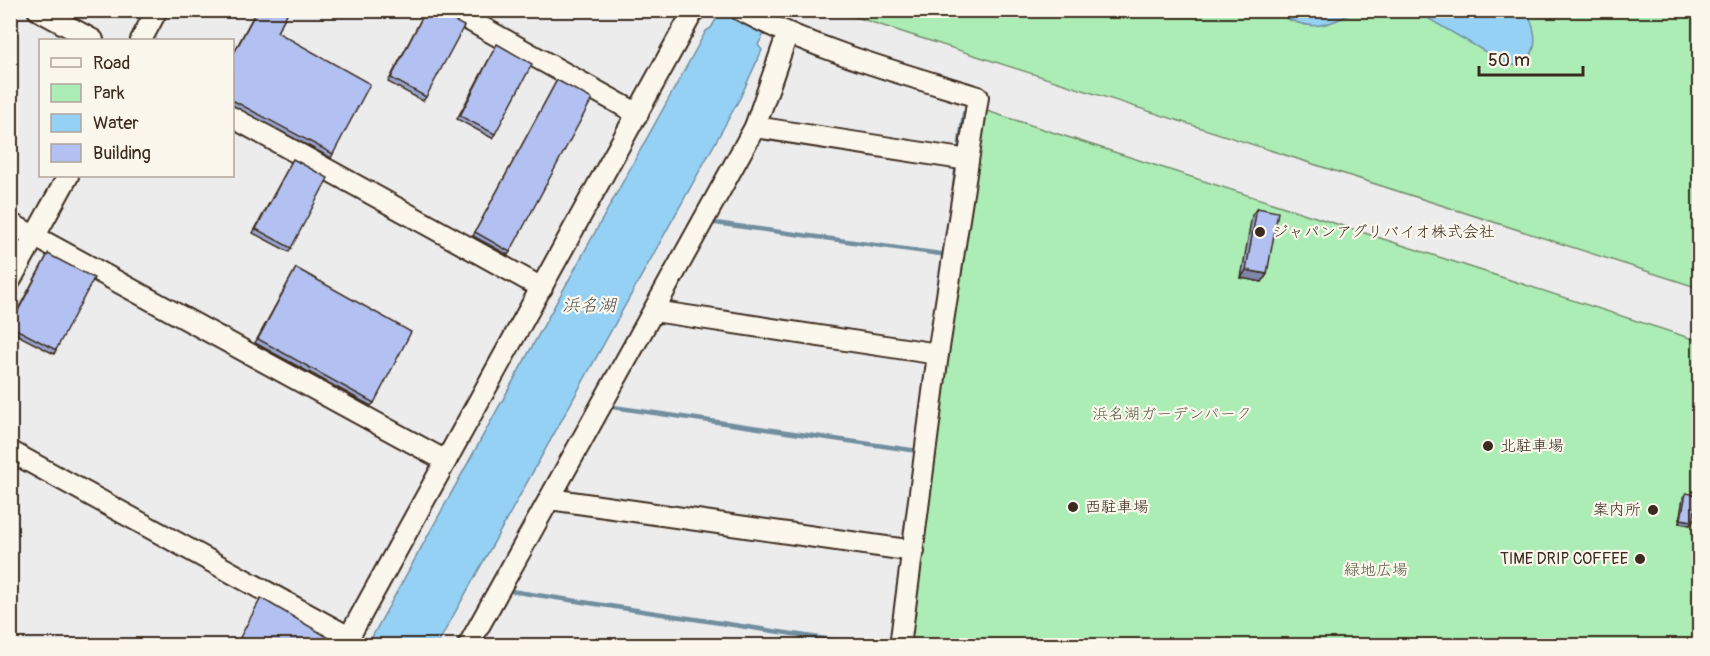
<svg xmlns="http://www.w3.org/2000/svg" width="1710" height="656" viewBox="0 0 1710 656" font-family="Pangolin,'Klee One',sans-serif">
<rect width="100%" height="100%" fill="#ececed"/>
<filter id="ink" filterUnits="userSpaceOnUse"><feTurbulence type="fractalNoise" baseFrequency=".0167" numOctaves="2"/><feDisplacementMap in="SourceGraphic" scale="12" xChannelSelector="R" yChannelSelector="G"/><feConvolveMatrix kernelMatrix="1 2 1 2 8 2 1 2 1" color-interpolation-filters="sRGB"/></filter>
<g filter="url(#ink)">
<g fill="#acedb6" stroke="#748c6a" stroke-width="1.5">
<polygon points="837,11 1699,11 1699,288"/>
<polygon points="987,111 1699,341 1699,645 903,646 980,113"/>
</g>
<g fill="#95d1f5" stroke="#718e9f" stroke-width="1.5">
<polygon points="721,11 791,11 776,11 758,45 762,50 740,98 437,645 367,646 706,31 711,28"/>
<path d="M1272,11H1356C1320,30 1308,31 1272,11Z"/>
<path d="M1422,11H1525C1540,29 1540,69 1508,65L1429,19Z"/>
</g>
<g fill="none" stroke-linecap="round" stroke-linejoin="round">
<g stroke="#718e9f" stroke-width="4.5">
<polyline points="959,151 964,113"/>
<polyline points="954,190 957,162"/>
<polyline points="708,222 948,255"/>
<polyline points="606,406 918,451"/>
<polyline points="504,590 872,646"/>
</g>
<g stroke="#3b2a1e" stroke-width="24">
<g id="minor">
<polyline points="38,10 93,40"/>
<polyline points="451,10 638,114"/>
<path d="M740,10C816,50 896,72 978,97L938,354L900,646"/>
<polyline points="141,40 157,10"/>
<polyline points="232,117 542,288"/>
<polyline points="755,127 968,160"/>
<polyline points="10,223 446,461"/>
<polyline points="10,281 68,176"/>
<polyline points="654,311 938,354"/>
<polyline points="10,451 349,637"/>
<polyline points="550,499 914,551"/>
<polyline points="344,646 694,10"/>
<polyline points="468,646 755,127 787,35"/>
</g>
</g>
<use href="#minor" stroke="#fbf7ec" stroke-width="20"/>
</g>
<g fill="#99a6cf" stroke="#3b2a1e" stroke-width="1.5">
<polygon points="255,10 289,10 277,32 333,154 331,158 232,105 232,56 256,11"/>
<polygon points="426,10 434,10 426,97 423,101 388,82"/>
<polygon points="497,44 495,134 492,138 457,119"/>
<polygon points="557,80 510,252 508,255 473,236"/>
<polygon points="293,159 291,248 289,252 253,233"/>
<polygon points="1257,208 1267,274 1262,282 1241,278 1252,215"/>
<polygon points="48,254 56,350 54,354 10,331 10,324"/>
<polygon points="296,268 374,403 371,406 255,343"/>
<polygon points="1686,493 1693,521 1690,525 1679,523 1683,497"/>
</g>
<g fill="#7d87a9" stroke="#3b2a1e" stroke-width="1.5">
<polygon points="1246,270 1267,274 1262,282 1241,278"/>
<polygon points="1681,519 1693,521 1690,525 1679,523"/>
</g>
<g fill="#b2c1f1" stroke="#3b2a1e" stroke-width="1.5">
<polygon points="257,10 289,10 277,32 370,84 333,154 232,100 232,57"/>
<polygon points="426,10 434,10 464,26 426,97 391,78"/>
<polygon points="497,44 532,64 495,134 460,116"/>
<polygon points="557,80 592,99 510,252 475,232"/>
<polygon points="293,159 328,178 291,248 256,229"/>
<polygon points="1257,208 1278,212 1267,274 1246,270"/>
<polygon points="48,254 94,278 56,350 10,326"/>
<polygon points="296,268 411,332 374,403 258,339"/>
<polygon points="10,460 19,464 10,481"/>
<polygon points="1686,493 1697,495 1693,521 1681,519"/>
<polygon points="261,598 331,639 328,645 236,645"/>
</g>
</g>
<g fill="#3b2a1e" stroke="#fbf7ec" stroke-width="2">
<circle cx="1260" cy="232" r="6"/>
<circle cx="1488" cy="446" r="6"/>
<circle cx="1073" cy="507" r="6"/>
<circle cx="1653" cy="510" r="6"/>
<circle cx="1640" cy="559" r="6"/>
</g>
<g text-anchor="middle" dominant-baseline="central" stroke-width="4.5" stroke-linejoin="round" paint-order="stroke">
<g font-size="16" fill="#3b2a1e" stroke="#fbf7ec" text-anchor="start">
<text x="1272" y="232">ジャパンアグリバイオ株式会社</text>
<text x="1500" y="446">北駐車場</text>
<text x="1085" y="507">西駐車場</text>
<text x="1641" y="510" text-anchor="end">案内所</text>
<text x="1628" y="559" text-anchor="end">TIME DRIP COFFEE</text>
</g>
<g font-size="16" fill="#575b44" stroke="#fbf7ec">
<text x="1172" y="414">浜名湖ガーデンパーク</text>
<text x="1376" y="570">緑地広場</text>
</g>
<g font-size="18" font-style="italic" fill="#525454" stroke="#fbf7ec">
<text x="589" y="305">浜名湖</text>
</g>
</g>
<rect width="1710" height="656" fill="none" stroke="#fbf7ec" stroke-width="36"/>
<rect x="18" y="18" width="1674" height="620" fill="none" stroke="#3b2a1e" stroke-width="2" filter="url(#ink)"/>
<rect x="39" y="39" width="195" height="138" fill="#fbf7ec" stroke="#aea59a" stroke-width="1.5"/>
<rect x="51" y="58" width="30" height="9" fill="#fbf7ec" stroke="#aea59a" stroke-width="1.5"/>
<text x="93" y="69" font-size="18" fill="#3b2a1e">Road</text>
<rect x="51" y="84" width="30" height="18" fill="#acedb6" stroke="#aea59a" stroke-width="1.5"/>
<text x="93" y="99" font-size="18" fill="#3b2a1e">Park</text>
<rect x="51" y="114" width="30" height="18" fill="#95d1f5" stroke="#aea59a" stroke-width="1.5"/>
<text x="93" y="129" font-size="18" fill="#3b2a1e">Water</text>
<rect x="51" y="144" width="30" height="18" fill="#b2c1f1" stroke="#aea59a" stroke-width="1.5"/>
<text x="93" y="159" font-size="18" fill="#3b2a1e">Building</text>
<path d="M1479 66v9h104v-9" fill="none" stroke="#3b2a1e" stroke-width="3"/>
<text x="1488" y="66" font-size="18" fill="#3b2a1e" stroke="#fbf7ec" stroke-width="4.5" paint-order="stroke">50 m</text>
</svg>
